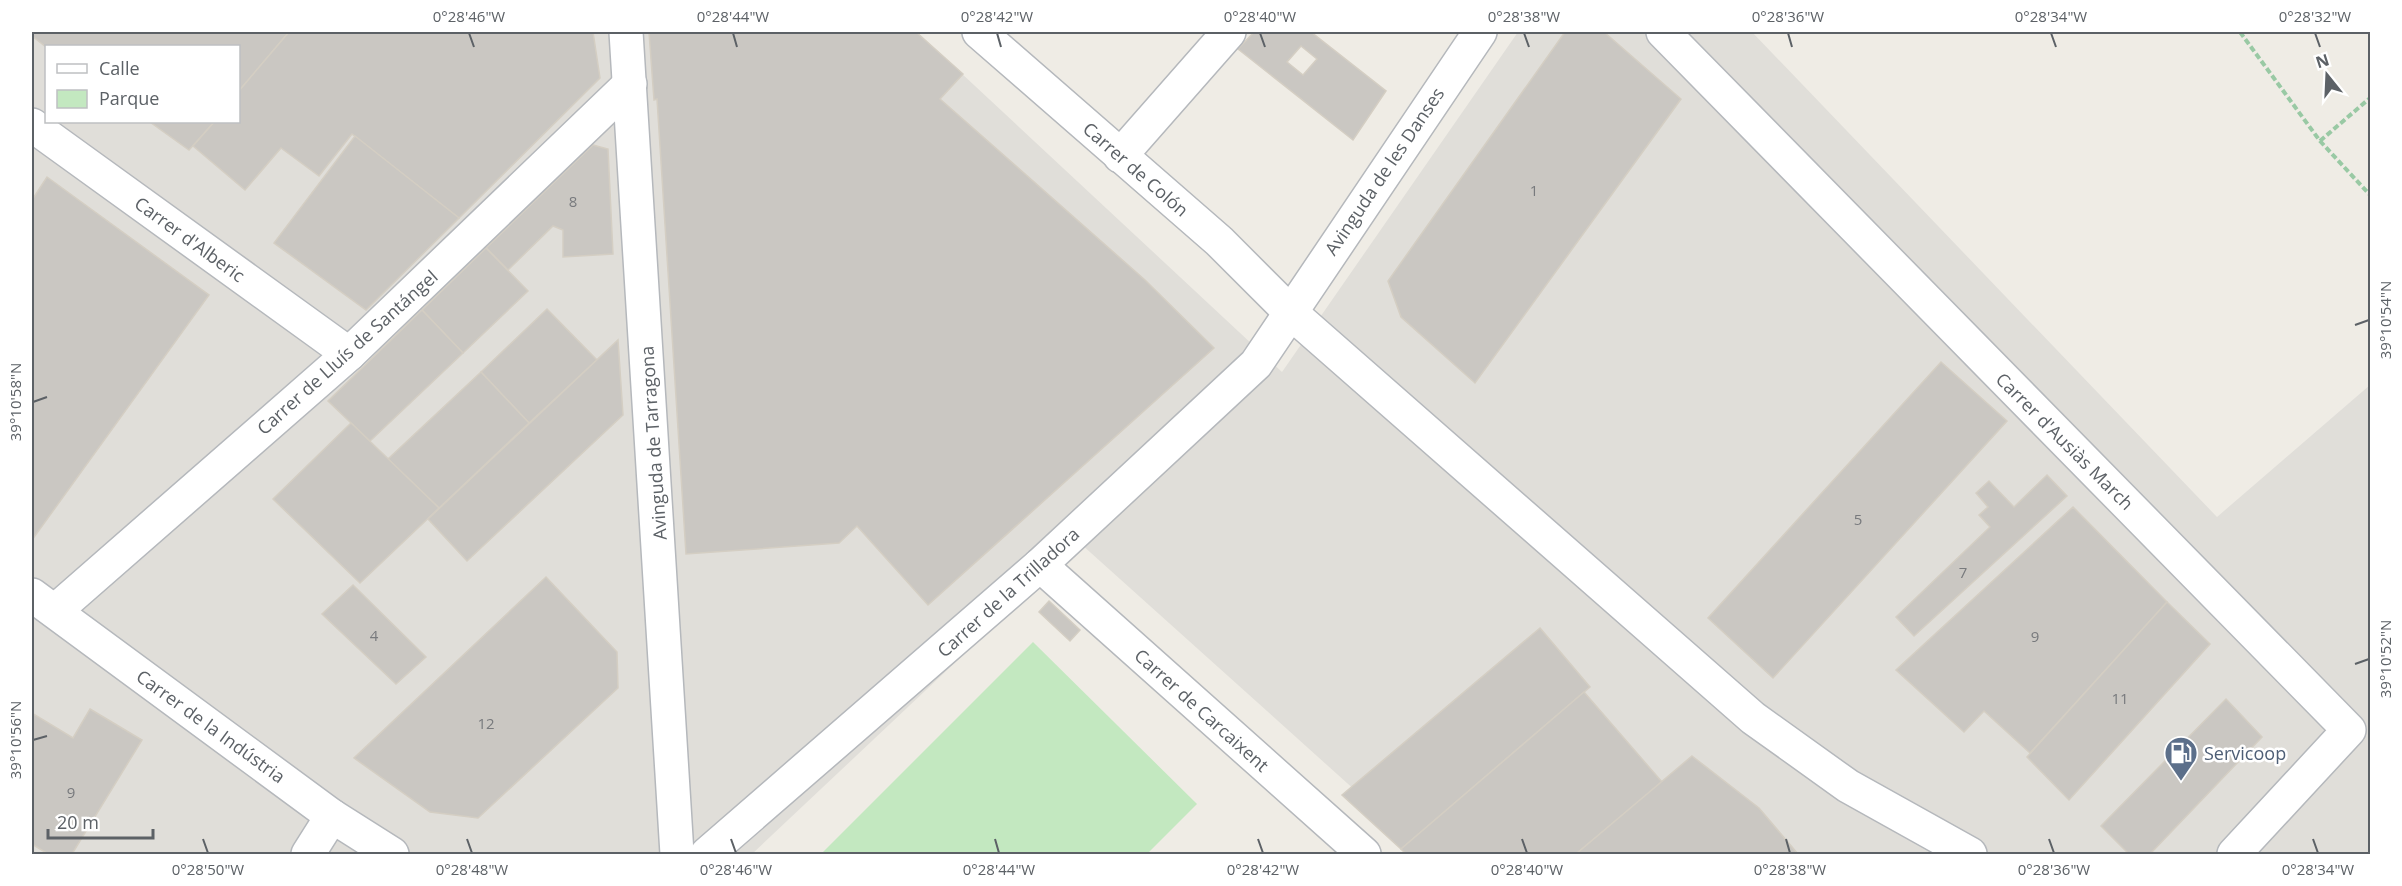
<svg xmlns="http://www.w3.org/2000/svg" width="2402" height="886" viewBox="0 0 2402 886" font-family="'Open Sans',sans-serif">
<rect width="100%" height="100%" fill="#efece5"/>
<path fill="#e0ded9" fill-rule="evenodd" d="M32,32H917L1282,372L1518,32H1752L2217,517L2370,385V854H1426L1081,544L752,854H32ZM46,46H238V122H46Z"/>
<polygon fill="#c3e8c0" points="1033,642 1197,804 1147,854 821,854"/>
<g fill="#cac7c2" stroke="#d4cec3" stroke-width="1.5" fill-rule="evenodd">
<polygon points="32,32 289,32 238,92 238,46 46,47 32,36"/>
<polygon points="289,32 593,32 600,78 459,218 352,134 319,176 281,148 245,190 193,146 214,122 238,122 238,92"/>
<polygon points="649,32 916,32 963,74 940,99 1145,280 1214,348 928,605 857,526 839,543 686,554 657,99 654,100"/>
<path d="M1254,32H1311L1386,91L1353,140L1238,49ZM1301,46L1317,59L1303,75L1287,62Z"/>
<polygon points="1565,32 1604,32 1681,99 1475,383 1401,317 1388,281"/>
<polygon points="150,122 214,122 189,150"/>
<polygon points="355,136 459,218 366,310 274,243"/>
<polygon points="593,145 608,149 613,254 563,257 563,230 553,226 508,270 486,248"/>
<polygon points="47,177 209,295 32,540 32,200"/>
<polygon points="486,248 528,291 463,353 422,310"/>
<polygon points="547,309 597,360 529,423 481,372"/>
<polygon points="422,310 463,353 370,441 328,401"/>
<polygon points="618,340 623,415 467,561 428,519"/>
<polygon points="1941,362 2007,421 1773,678 1708,618"/>
<polygon points="481,372 529,423 439,508 388,459"/>
<polygon points="351,423 439,508 360,583 273,499"/>
<polygon points="2047,475 2067,496 1914,636 1896,617 1990,527 1979,515 1988,507 1976,493 1989,481 2014,507"/>
<polygon points="2073,507 2167,602 2030,753 1984,711 1964,732 1896,670"/>
<polygon points="546,577 617,652 618,688 478,818 430,812 354,758"/>
<polygon points="353,585 426,657 396,684 322,614"/>
<polygon points="1049,601 1080,630 1070,641 1039,612"/>
<polygon points="2167,602 2210,644 2069,800 2027,757"/>
<polygon points="1540,628 1590,687 1401,849 1342,795"/>
<polygon points="1584,692 1662,782 1576,854 1406,854 1401,849"/>
<polygon points="2226,699 2262,737 2150,854 2129,854 2101,826"/>
<polygon points="90,709 142,740 72,854 48,854 32,844 32,713 73,738"/>
<polygon points="1692,756 1759,808 1798,854 1576,854"/>
</g>
<g fill="none" stroke-linecap="round" stroke-linejoin="round">
<g stroke="#b5b8bc" stroke-width="36">
<g id="minor">
<polyline points="626,32 677,854"/>
<polyline points="979,32 1219,241 1289,311 1753,718 1848,786 1970,854"/>
<polyline points="1663,32 2349,730 2234,854"/>
<polyline points="32,125 349,354"/>
<polyline points="1120,156 1229,32"/>
<polyline points="1040,565 1364,854"/>
<polyline points="32,595 332,816 392,854"/>
<polyline points="55,611 349,354 630,84"/>
<polyline points="308,854 332,816"/>
<polyline points="707,854 1040,565 1256,364 1480,32"/>
</g>
</g>
<g stroke="#99c9a4" stroke-width="4" stroke-dasharray="6 3" stroke-linecap="butt">
<polyline points="2240,32 2320,141 2370,195"/>
<polyline points="2320,141 2370,98"/>
</g>
<use href="#minor" stroke="#fff" stroke-width="33"/>
</g>
<path fill="none" stroke="#5c6166" stroke-width="2" d="M469,33L474,47M733,33L737,47M997,33L1001,47M1260,33L1265,47M1524,33L1529,47M1788,33L1792,47M2051,33L2056,47M2315,33L2320,47M2355,325L2369,320M33,402L47,397M2355,664L2369,659M33,740L47,736M203,839L208,853M467,839L472,853M731,839L736,853M995,839L999,853M1258,839L1263,853M1522,839L1527,853M1786,839L1790,853M2049,839L2054,853M2313,839L2318,853"/>
<defs>
<g id="fuel-pin" transform="scale(1.725)"><path d="M0 17L-7.5 6A9.5 9.5 0 1 1 7.5 6Z" fill="#5c6f8a" stroke="#fff"/><path d="M-5.5-6h7V0h2V4h1.3V-2.5L3-4.5l.8-.8L6-3V5H2.5V1h-1V6h-7ZM-4.2-4.7v3.2H.2V-4.7Z" fill="#fff"/></g>
</defs>
<g fill-rule="evenodd">
<use href="#fuel-pin" x="2181" y="753"/>
</g>
<g text-anchor="middle" dominant-baseline="central" stroke-width="5" stroke-linejoin="round" paint-order="stroke">
<g font-size="15" fill="#787a7d">
<text x="1534" y="190">1</text>
<text x="573" y="201">8</text>
<text x="1858" y="519">5</text>
<text x="1963" y="572">7</text>
<text x="374" y="635">4</text>
<text x="2035" y="636">9</text>
<text x="2120" y="698">11</text>
<text x="486" y="723">12</text>
<text x="71" y="792">9</text>
</g>
<g font-size="18" fill="#5c6166" stroke="#fff">
<text transform="translate(1136 169) rotate(41)">Carrer de Colón</text>
<text transform="translate(1384 171) rotate(-56)">Avinguda de les Danses</text>
<text transform="translate(190 239) rotate(36)">Carrer d'Alberic</text>
<text transform="translate(347 352) rotate(-42)">Carrer de Lluís de Santángel</text>
<text transform="translate(2065 441) rotate(45)">Carrer d'Ausiàs March</text>
<text transform="translate(653 443) rotate(-94)">Avinguda de Tarragona</text>
<text transform="translate(1008 592) rotate(-42)">Carrer de la Trilladora</text>
<text transform="translate(1202 710) rotate(42)">Carrer de Carcaixent</text>
<text transform="translate(211 726) rotate(36)">Carrer de la Indústria</text>
</g>
<g font-size="18" fill="#4e5e75" stroke="#fff" text-anchor="start">
<text x="2204" y="753">Servicoop</text>
</g>
</g>
<rect width="2402" height="886" fill="none" stroke="#ffffff" stroke-width="66"/>
<rect x="45" y="45" width="195" height="78" fill="#ffffff" stroke="#bec0c2" stroke-width="1.5"/>
<rect x="57" y="64" width="30" height="9" fill="#ffffff" stroke="#bec0c2" stroke-width="1.5"/>
<text x="99" y="75" font-size="18" fill="#5c6166">Calle</text>
<rect x="57" y="90" width="30" height="18" fill="#c3e8c0" stroke="#bec0c2" stroke-width="1.5"/>
<text x="99" y="105" font-size="18" fill="#5c6166">Parque</text>
<g transform="translate(2327 75) rotate(342)" stroke="#ffffff" stroke-width="4.5" paint-order="stroke">
<path d="M0-4.5L10 22L0 15L-10 22Z" fill="#5c6166"/>
<text y="-9" font-size="16" font-weight="bold" text-anchor="middle" fill="#5c6166">N</text>
</g>
<path d="M48 829v9h105v-9" fill="none" stroke="#5c6166" stroke-width="3"/>
<text x="57" y="829" font-size="18" fill="#5c6166" stroke="#ffffff" stroke-width="4.5" paint-order="stroke">20 m</text>
<rect x="33" y="33" width="2336" height="820" fill="none" stroke="#5c6166" stroke-width="2"/>
<g font-size="15" text-anchor="middle" fill="#5c6166">
<text x="469" y="22">0°28'46"W</text>
<text x="733" y="22">0°28'44"W</text>
<text x="997" y="22">0°28'42"W</text>
<text x="1260" y="22">0°28'40"W</text>
<text x="1524" y="22">0°28'38"W</text>
<text x="1788" y="22">0°28'36"W</text>
<text x="2051" y="22">0°28'34"W</text>
<text x="2315" y="22">0°28'32"W</text>
<text transform="translate(2386 320) rotate(-90)" y="5">39°10'54"N</text>
<text transform="translate(16 402) rotate(-90)" y="5">39°10'58"N</text>
<text transform="translate(2386 659) rotate(-90)" y="5">39°10'52"N</text>
<text transform="translate(16 740) rotate(-90)" y="5">39°10'56"N</text>
<text x="208" y="875">0°28'50"W</text>
<text x="472" y="875">0°28'48"W</text>
<text x="736" y="875">0°28'46"W</text>
<text x="999" y="875">0°28'44"W</text>
<text x="1263" y="875">0°28'42"W</text>
<text x="1527" y="875">0°28'40"W</text>
<text x="1790" y="875">0°28'38"W</text>
<text x="2054" y="875">0°28'36"W</text>
<text x="2318" y="875">0°28'34"W</text>
</g>
</svg>
